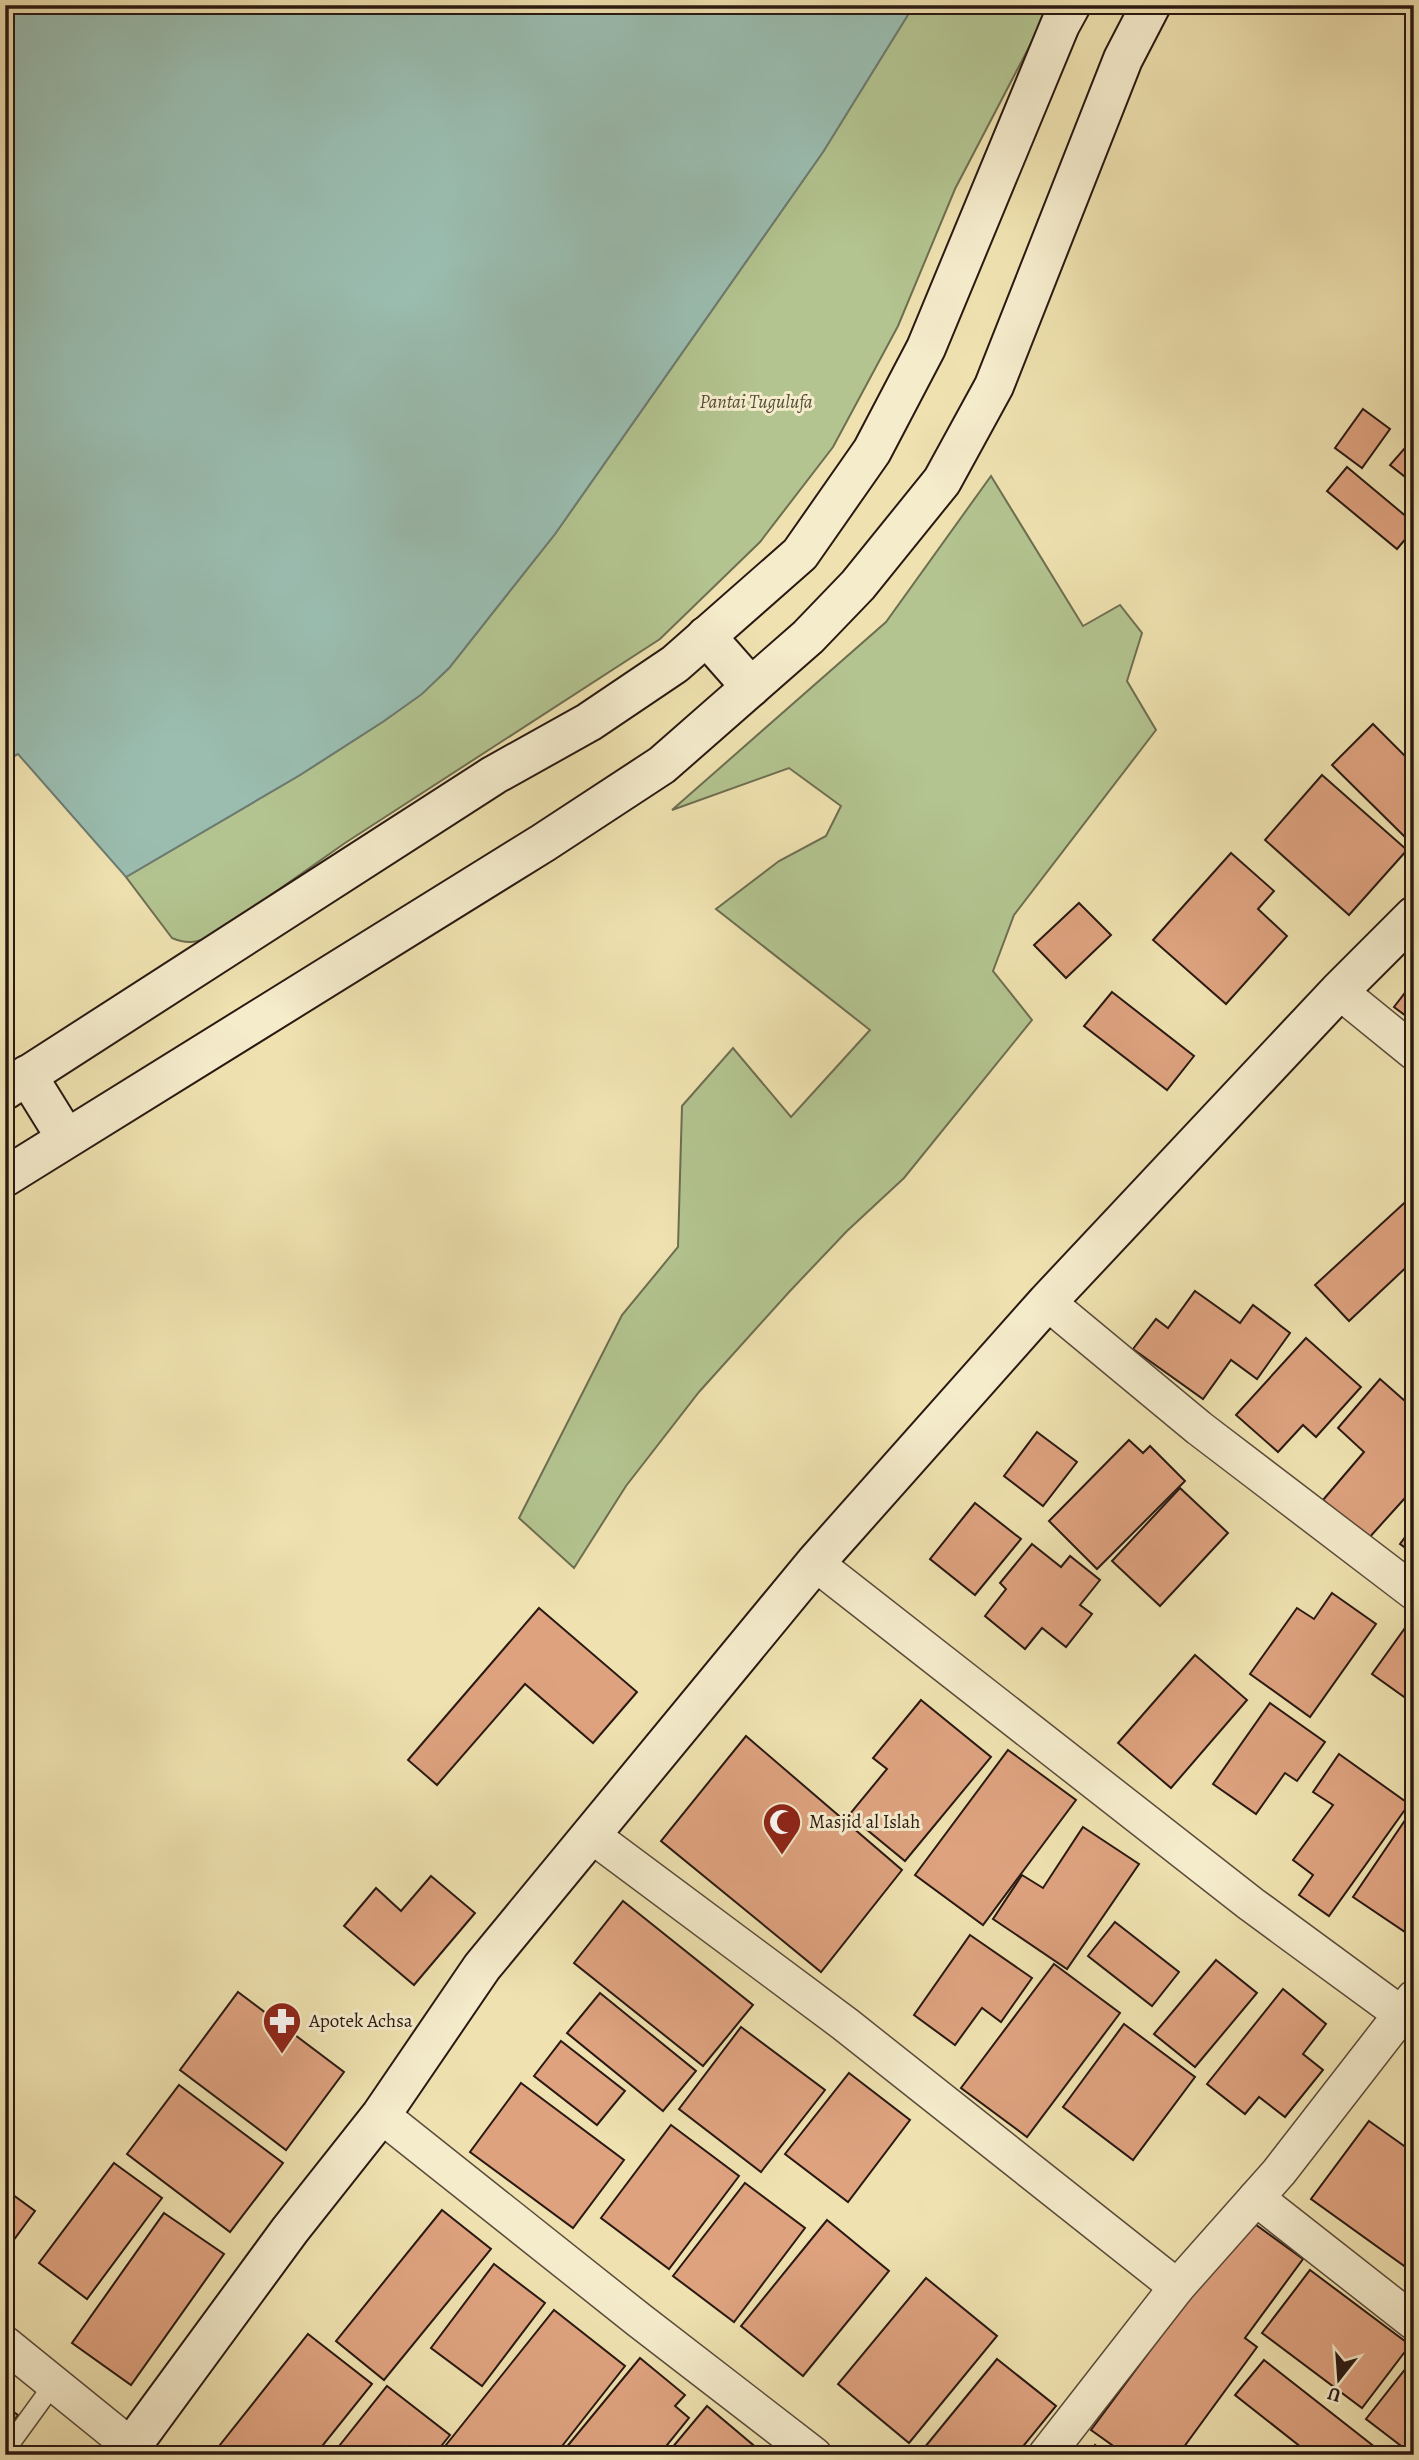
<svg xmlns="http://www.w3.org/2000/svg" width="1419" height="2460" viewBox="0 0 1419 2460" font-family="Alegreya,serif">
<rect width="100%" height="100%" fill="#efe2b0"/>
<filter id="stains"><feTurbulence type="fractalNoise" baseFrequency=".00286" numOctaves="4"/><feColorMatrix values="0 0 0 0 .2 0 0 0 0 .09 0 0 0 0 .02 0 0 0 .5 -.17"/></filter>
<radialGradient id="worn" r=".72"><stop offset=".6" stop-color="#630" stop-opacity="0"/><stop offset="1" stop-color="#630" stop-opacity=".3"/></radialGradient>
<g fill="#b3c490" stroke="#6e6e51" stroke-width="2">
<path d="M914,5H1051L955,189L898,326L833,447L760,542L660,639L345,843L214,935C199,942 188,945 172,938L126,877L300,775L384,721L421,694L449,668L555,534L823,152Z"/>
<polygon points="991,476 1083,626 1120,605 1142,633 1127,681 1156,730 1014,915 993,971 1032,1020 904,1178 847,1231 790,1291 699,1392 626,1486 574,1568 519,1518 622,1315 678,1247 682,1106 733,1048 791,1117 870,1030 716,909 779,861 826,836 841,806 789,768 672,810 886,622"/>
</g>
<polygon fill="#9abdb0" stroke="#6d7b71" stroke-width="2" points="5,5 914,5 823,152 555,534 449,668 422,694 384,721 300,775 126,877 18,754 5,761"/>
<g fill="#dea27f" stroke="#2a1912" stroke-width="2">
<polygon points="1363,409 1390,429 1362,468 1335,448"/>
<polygon points="1404,449 1414,456 1414,484 1390,465"/>
<polygon points="1347,467 1414,523 1414,529 1397,549 1327,491"/>
<polygon points="1373,724 1414,765 1414,826 1404,836 1332,765"/>
<polygon points="1322,775 1407,850 1349,915 1265,840"/>
<polygon points="1231,853 1274,891 1258,909 1287,936 1226,1004 1153,940"/>
<polygon points="1079,903 1111,935 1066,978 1034,945"/>
<polygon points="1414,981 1414,1022 1394,1007"/>
<polygon points="1112,992 1194,1056 1167,1090 1084,1026"/>
<polygon points="1414,1194 1414,1260 1349,1321 1315,1285"/>
<polygon points="1195,1291 1240,1323 1253,1305 1290,1333 1257,1379 1231,1360 1203,1399 1133,1349 1156,1319 1168,1328"/>
<polygon points="1306,1338 1361,1387 1316,1437 1303,1425 1278,1452 1236,1415"/>
<polygon points="1380,1379 1414,1409 1414,1488 1368,1539 1323,1500 1364,1452 1338,1428"/>
<polygon points="1037,1432 1077,1462 1043,1506 1004,1476"/>
<polygon points="1129,1440 1143,1453 1150,1446 1185,1481 1097,1569 1049,1521"/>
<polygon points="1180,1488 1228,1533 1160,1606 1112,1561"/>
<polygon points="975,1503 1021,1539 975,1595 930,1559"/>
<polygon points="1414,1525 1414,1554 1400,1544"/>
<polygon points="1032,1544 1061,1567 1070,1556 1100,1580 1080,1605 1092,1614 1066,1647 1042,1628 1025,1649 985,1616 1006,1589 1000,1583"/>
<polygon points="1332,1593 1376,1624 1310,1717 1250,1674 1297,1608 1314,1619"/>
<polygon points="539,1608 637,1692 593,1743 525,1684 437,1785 408,1760"/>
<polygon points="1410,1621 1414,1623 1414,1704 1372,1674"/>
<polygon points="1195,1655 1247,1700 1171,1788 1118,1743"/>
<polygon points="921,1700 991,1757 905,1861 849,1815 887,1769 873,1758"/>
<polygon points="1270,1703 1325,1742 1297,1781 1285,1773 1256,1814 1213,1784"/>
<polygon points="746,1736 902,1870 821,1972 661,1841"/>
<polygon points="1008,1750 1076,1800 983,1925 915,1875"/>
<polygon points="1339,1754 1409,1804 1329,1916 1299,1895 1313,1875 1293,1860 1333,1805 1313,1792"/>
<polygon points="1414,1807 1414,1938 1353,1897"/>
<polygon points="1083,1827 1139,1864 1067,1969 993,1919 1022,1875 1043,1888"/>
<polygon points="431,1876 475,1913 414,1985 344,1926 376,1888 401,1911"/>
<polygon points="623,1901 753,2005 703,2066 574,1963"/>
<polygon points="1115,1922 1179,1972 1152,2006 1088,1956"/>
<polygon points="970,1935 1032,1978 1001,2022 982,2008 955,2045 914,2015"/>
<polygon points="1216,1960 1257,1993 1195,2067 1154,2034"/>
<polygon points="1054,1964 1120,2013 1027,2137 961,2088"/>
<polygon points="1283,1989 1326,2024 1303,2054 1323,2070 1285,2117 1259,2097 1245,2114 1207,2084"/>
<polygon points="238,1992 344,2072 286,2150 180,2070"/>
<polygon points="600,1993 696,2071 663,2111 567,2033"/>
<polygon points="1124,2024 1195,2077 1133,2160 1063,2107"/>
<polygon points="741,2027 825,2090 761,2172 679,2109"/>
<polygon points="561,2041 625,2091 597,2125 534,2076"/>
<polygon points="849,2073 910,2120 848,2202 785,2154"/>
<polygon points="521,2083 624,2160 573,2228 470,2152"/>
<polygon points="179,2085 283,2163 230,2232 127,2154"/>
<polygon points="1369,2121 1414,2153 1414,2273 1311,2199"/>
<polygon points="671,2125 739,2176 669,2269 601,2218"/>
<polygon points="114,2163 162,2198 87,2299 39,2263"/>
<polygon points="745,2183 805,2228 734,2322 673,2276"/>
<polygon points="5,2189 35,2211 5,2252"/>
<polygon points="442,2210 491,2249 384,2380 336,2341"/>
<polygon points="164,2213 224,2254 131,2385 72,2343"/>
<polygon points="1248,2219 1303,2259 1245,2338 1257,2347 1178,2455 1126,2455 1091,2430"/>
<polygon points="827,2220 889,2271 803,2376 741,2326"/>
<polygon points="494,2264 545,2303 482,2386 431,2348"/>
<polygon points="1310,2270 1410,2345 1362,2408 1262,2333"/>
<polygon points="926,2278 997,2336 909,2443 838,2384"/>
<polygon points="554,2310 625,2366 555,2455 438,2455"/>
<polygon points="308,2334 372,2384 315,2455 212,2455"/>
<polygon points="640,2358 685,2395 675,2406 689,2418 659,2455 572,2455 565,2449"/>
<polygon points="1414,2358 1414,2455 1413,2455 1366,2419"/>
<polygon points="997,2359 1056,2406 1016,2455 922,2455 920,2453"/>
<polygon points="1264,2360 1385,2455 1311,2455 1235,2395"/>
<polygon points="387,2386 450,2435 434,2455 332,2455"/>
<polygon points="5,2406 18,2415 5,2434"/>
<polygon points="707,2406 765,2455 666,2455"/>
<polygon points="1095,2445 1108,2455 1088,2455"/>
</g>
<g fill="none" stroke-linecap="round" stroke-linejoin="round">
<g stroke="#5b4b3a" stroke-width="21">
<polyline id="lane" points="5,2451 55,2382"/>
</g>
<g stroke="#5b4b3a" stroke-width="38">
<g id="street">
<polyline points="1339,991 1414,1052"/>
<polyline points="1047,1302 1199,1428 1414,1592"/>
<polyline points="815,1563 1251,1904 1401,2014"/>
<polyline points="590,1834 845,2024 1177,2287"/>
<polyline points="381,2115 639,2320 814,2455"/>
<polyline points="1256,2198 1414,2322"/>
<polyline points="5,2344 142,2455"/>
<polyline points="1046,2455 1177,2287 1279,2172 1414,1998"/>
</g>
</g>
<g stroke="#2a1912" stroke-width="42">
<g id="secondary">
<polyline points="706,636 751,687"/>
<polyline points="27,1075 66,1138"/>
<polyline points="5,1090 494,775 589,722 675,664 800,554 872,451 926,348 1060,25 1071,5"/>
<polyline points="5,1177 543,843 662,765 808,637 858,585 942,481 994,386 1123,59 1151,5"/>
<polyline points="125,2455 290,2230 381,2115 482,1967 815,1563 1047,1302 1339,991 1414,916"/>
</g>
</g>
<use href="#lane" stroke="#f5eccc" stroke-width="18"/>
<use href="#street" stroke="#f5eccc" stroke-width="35"/>
<use href="#secondary" stroke="#f5eccc" stroke-width="38"/>
</g>
<defs>
<g id="mosque-pin" transform="scale(2.0125)"><path d="M0 17L-7.5 6A9.5 9.5 0 1 1 7.5 6Z" fill="#8f2418" stroke="#f5eccc"/><path d="M3.5-4.9A6 6 0 1 0 3.5 4.9A5 5 0 1 1 3.5-4.9Z" fill="#fff"/></g>
<g id="pharmacy-pin" transform="scale(2.0125)"><path d="M0 17L-7.5 6A9.5 9.5 0 1 1 7.5 6Z" fill="#8f2418" stroke="#f5eccc"/><path d="M-2-6h4v4h4v4h-4v4h-4v-4h-4v-4h4Z" fill="#fff"/></g>
</defs>
<g fill-rule="evenodd">
<use href="#mosque-pin" x="782" y="1822"/>
<use href="#pharmacy-pin" x="282" y="2021"/>
</g>
<g text-anchor="middle" dominant-baseline="central" stroke-width="6" stroke-linejoin="round" paint-order="stroke">
<g font-size="19" font-style="italic" fill="#534c38" stroke="#f5eccc">
<text x="756" y="402">Pantai Tugulufa</text>
</g>
<g font-size="19" fill="#2a1912" stroke="#f5eccc" text-anchor="start">
<text x="809" y="1822">Masjid al Islah</text>
<text x="309" y="2021">Apotek Achsa</text>
</g>
</g>
<rect width="1419" height="2460" fill="none" stroke="#efe2b0" stroke-width="28"/>
<rect x="7" y="7" width="1405" height="2446" fill="none" stroke="#2a1912" stroke-width="3.5"/>
<rect x="14" y="14" width="1391" height="2432" fill="none" stroke="#2a1912" stroke-width="2"/>
<g transform="translate(1339 2379) rotate(197)" stroke="#f5eccc" stroke-width="5" paint-order="stroke">
<path d="M0-5L12 26L0 18L-12 26Z" fill="#2a1912"/>
<text y="-10" font-size="19" font-weight="bold" text-anchor="middle" fill="#2a1912">U</text>
</g>
<rect width="100%" height="100%" filter="url(#stains)"/>
<rect width="100%" height="100%" fill="url(#worn)"/>
</svg>
